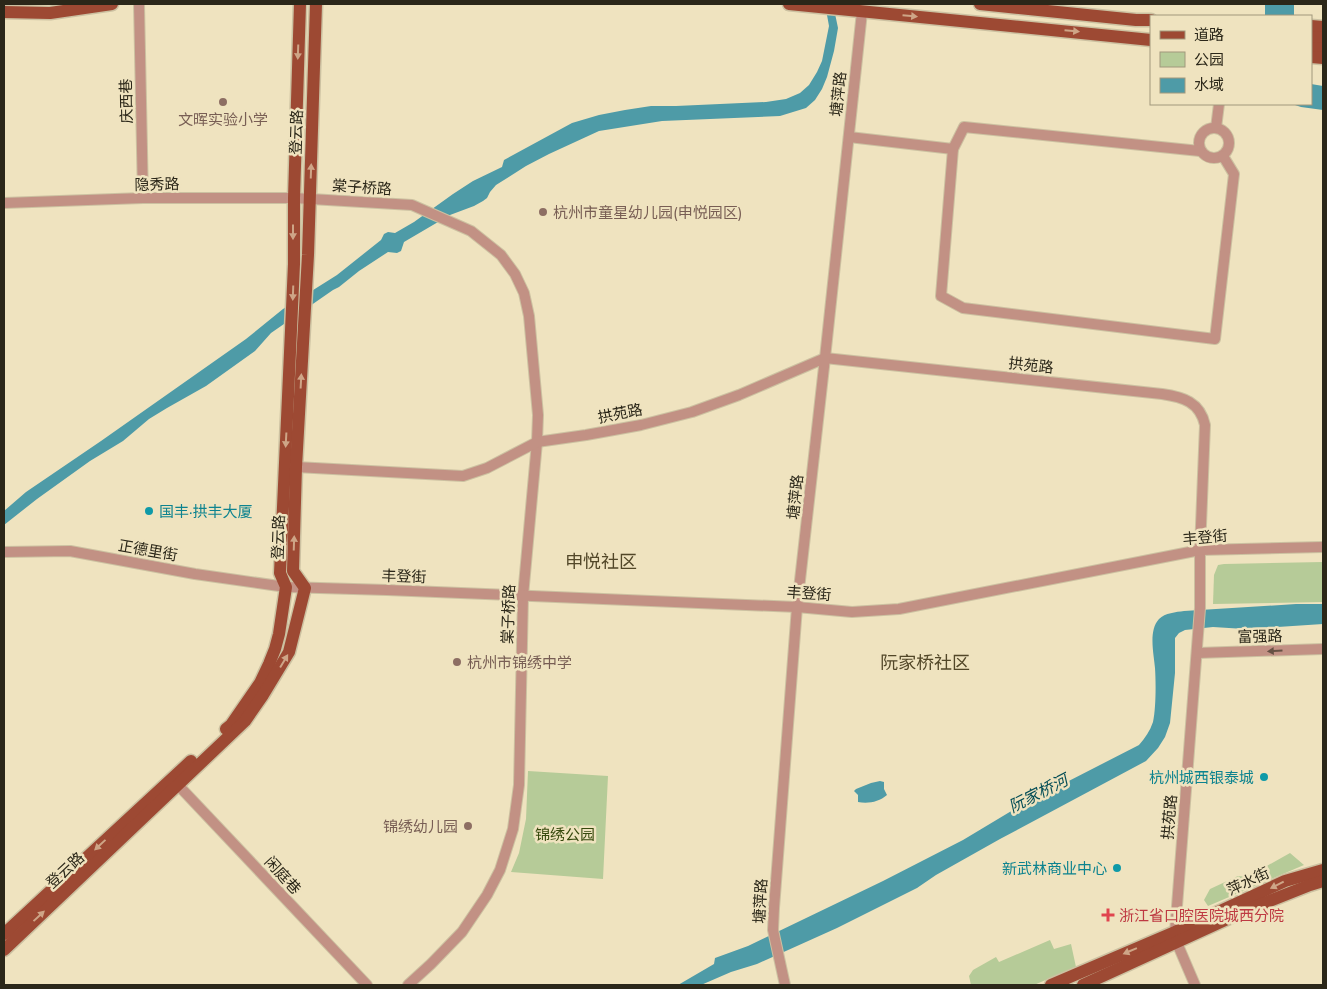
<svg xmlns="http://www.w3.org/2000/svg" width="1327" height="989" viewBox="0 0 1327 989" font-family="Mulish,'Noto Sans SC',sans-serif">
<rect width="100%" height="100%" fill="#efe3bf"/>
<g fill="#b6cb98">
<polygon points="1323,562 1323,602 1213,604 1214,575 1218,565 1224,564"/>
<polygon points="528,771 608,776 603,879 511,872 519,853 526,819"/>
<polygon points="1290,853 1304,865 1208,906 1204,900 1210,889 1238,876 1247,877"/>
<polygon points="1050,940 1054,949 1071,944 1076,967 1034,985 971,985 969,976 973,970 996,957 999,962"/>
</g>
<g fill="#4e9ba7">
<polygon points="825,4 833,4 838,28 834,51 827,77 822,89 815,100 806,108 780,116 662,121 599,131 549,154 526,166 496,185 490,192 487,198 483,201 474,206 450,215 404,242 401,251 397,253 388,252 359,271 339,287 333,290 271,333 255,351 206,386 167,408 149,419 123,441 90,461 37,499 4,525 4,511 26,492 101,441 246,339 283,309 337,275 381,240 384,234 388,232 395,233 414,222 453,194 473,181 502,167 504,160 572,123 599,115 625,110 651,106 676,106 766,102 786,99 800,93 809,85 817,72 822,61 829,26"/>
<rect x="1265" y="4" width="29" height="12"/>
<polygon points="1311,84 1323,86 1323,110 1301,107 1292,104 1311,104"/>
<path d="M1296,604H1323V624L1245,629L1213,627L1185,630L1179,633L1175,638V673L1170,723L1165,737L1158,748L1146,761L1000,839L936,875L917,888L837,928L757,964L731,972L701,985H678L714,964L715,958L748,946L883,881L963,840L1018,807L1139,745C1145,738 1150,731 1153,722C1156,708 1156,683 1155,668C1154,654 1148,631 1159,619C1165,613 1176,612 1184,611Z"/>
<path d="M880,781L884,782V789L887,795C879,802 868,804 858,802V795L854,791L856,789L871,783Z"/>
</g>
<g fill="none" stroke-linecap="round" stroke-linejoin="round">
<g stroke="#ccc1a1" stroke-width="12">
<g id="minor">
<polyline points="139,4 143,198"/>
<circle cx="1214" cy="143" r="15"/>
<polyline points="1216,128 1219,104"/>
<polyline points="849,137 953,149"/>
<polyline points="1200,151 964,127 953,149 941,296 963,308 1215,339 1234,174 1223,156"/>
<polyline points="4,203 143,198 294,198 412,205 471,231 501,255 515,274 524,293 529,316 538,415 537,442 523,596 519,785 513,829 500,870 487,895 462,932 431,964 408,985"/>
<path d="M296,467L463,476L487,468L537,442L586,435L641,425L692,412L739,395L825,358L1162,394C1183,397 1200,402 1205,425L1200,550V608L1175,932L1177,943L1195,985"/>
<polyline points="4,552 70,551 195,574 286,587 387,590 797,607 852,612 899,609 1200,550 1323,547"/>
<polyline points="1197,653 1323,649"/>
<polyline points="178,785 367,985"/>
<polyline points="785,985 773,930 774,908 797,607 825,358 862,12"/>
</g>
</g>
<g stroke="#ccc1a1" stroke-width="15">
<g id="major">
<polyline points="789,4 1151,40"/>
<polyline points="980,4 1136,20 1151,20"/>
<polyline points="4,12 50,13 112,4"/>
<polyline points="1311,26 1323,27"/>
<polyline points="1311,37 1323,38"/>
<polyline points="1311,48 1323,49"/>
<polyline points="1311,57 1323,58"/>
<polyline points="226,729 231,725 260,683 269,664 275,649 279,634 286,587 280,573 294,264 294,198 300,4"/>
<polyline points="4,934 191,761"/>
<polyline points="4,950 245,721 263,695 289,652 305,588 293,571 296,467 308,255 316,4"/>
<polyline points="1051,985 1175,932 1285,881 1323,870"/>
<polyline points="1083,985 1249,909 1310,885 1323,881"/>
</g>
</g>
<use href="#minor" stroke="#c29184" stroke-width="10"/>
<use href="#major" stroke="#9d4933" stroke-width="12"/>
</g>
<defs><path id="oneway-solid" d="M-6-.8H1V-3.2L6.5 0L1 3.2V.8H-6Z" transform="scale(1.25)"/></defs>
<g fill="#cea587">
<use href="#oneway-solid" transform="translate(910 16) rotate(5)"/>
<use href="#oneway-solid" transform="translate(1072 31) rotate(5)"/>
<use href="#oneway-solid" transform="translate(298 52) rotate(92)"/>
<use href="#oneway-solid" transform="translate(311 171) rotate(-88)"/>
<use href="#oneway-solid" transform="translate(293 232) rotate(90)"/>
<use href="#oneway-solid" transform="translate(293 293) rotate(92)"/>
<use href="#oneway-solid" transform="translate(301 381) rotate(-87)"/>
<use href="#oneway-solid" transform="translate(286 440) rotate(93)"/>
<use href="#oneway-solid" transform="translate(294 543) rotate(-88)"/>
<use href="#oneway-solid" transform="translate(284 661) rotate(-59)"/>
<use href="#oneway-solid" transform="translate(100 845) rotate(137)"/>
<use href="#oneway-solid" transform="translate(1277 885) rotate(153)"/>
<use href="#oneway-solid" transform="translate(39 916) rotate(-43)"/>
<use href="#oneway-solid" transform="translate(1130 951) rotate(157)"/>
</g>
<use fill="#675144" href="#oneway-solid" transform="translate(1275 651) rotate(177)"/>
<g fill="#8d6e63" stroke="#efe3bf" stroke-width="2">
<circle cx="223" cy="102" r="5"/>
<circle cx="543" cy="212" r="5"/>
<circle cx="457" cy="662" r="5"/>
<circle cx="468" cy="826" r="5"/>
</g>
<g fill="#0f9aa8" stroke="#efe3bf" stroke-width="2">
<circle cx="149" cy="511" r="5"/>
<circle cx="1264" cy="777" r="5"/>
<circle cx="1117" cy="868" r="5"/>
</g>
<path fill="#e0444e" stroke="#efe3bf" stroke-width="2" d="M1105.5 907.5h5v5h5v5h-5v5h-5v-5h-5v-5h5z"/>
<g text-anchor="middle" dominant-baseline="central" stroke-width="5" stroke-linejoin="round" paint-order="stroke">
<g font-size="15" fill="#2b2719" stroke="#efe3bf">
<text transform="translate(838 94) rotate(-84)">塘萍路</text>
<text transform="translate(126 101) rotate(-91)">庆西巷</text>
<text transform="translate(296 132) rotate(-88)">登云路</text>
<text transform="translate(157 184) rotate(-1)">隐秀路</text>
<text transform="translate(362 187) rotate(4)">棠子桥路</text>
<text transform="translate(1031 365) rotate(6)">拱苑路</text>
<text transform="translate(620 413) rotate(-11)">拱苑路</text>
<text transform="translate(795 497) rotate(-84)">塘萍路</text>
<text transform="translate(278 537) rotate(-88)">登云路</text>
<text transform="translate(1205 537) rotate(-5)">丰登街</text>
<text transform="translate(148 550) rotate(10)">正德里街</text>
<text transform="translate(404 576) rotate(2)">丰登街</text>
<text transform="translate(809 593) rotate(4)">丰登街</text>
<text transform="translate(508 614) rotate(-88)">棠子桥路</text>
<text transform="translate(1260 636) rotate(-1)">富强路</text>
<text transform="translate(1169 817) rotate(-85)">拱苑路</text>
<text transform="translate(65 870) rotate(-43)">登云路</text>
<text transform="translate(283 875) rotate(47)">闲庭巷</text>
<text transform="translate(1248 881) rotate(-25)">萍水街</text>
<text transform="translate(760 901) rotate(-87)">塘萍路</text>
</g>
<g font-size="15" fill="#785e54" stroke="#efe3bf" text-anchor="start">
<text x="223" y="119" text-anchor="middle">文晖实验小学</text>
<text x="553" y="212">杭州市童星幼儿园(申悦园区)</text>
<text x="467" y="662">杭州市锦绣中学</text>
<text x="458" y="826" text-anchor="end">锦绣幼儿园</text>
</g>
<g font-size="15" fill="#0d838f" stroke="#efe3bf" text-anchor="end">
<text x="159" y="511" text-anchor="start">国丰·拱丰大厦</text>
<text x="1254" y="777">杭州城西银泰城</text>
<text x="1107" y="868">新武林商业中心</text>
</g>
<g font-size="15" fill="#36490d" stroke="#efe3bf">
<text x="565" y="834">锦绣公园</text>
</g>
<g font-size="15" fill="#be3a42" stroke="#efe3bf" text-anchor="start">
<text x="1119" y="915">浙江省口腔医院城西分院</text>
</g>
<g font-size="16" font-style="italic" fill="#044d56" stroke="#efe3bf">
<text transform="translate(1038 793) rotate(-27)">阮家桥河</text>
</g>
<g font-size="18" fill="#524728" stroke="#efe3bf">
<text x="601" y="561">申悦社区</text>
<text x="925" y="662">阮家桥社区</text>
</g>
</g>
<rect width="1327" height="989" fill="none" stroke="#2b2719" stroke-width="10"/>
<rect x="1150" y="15" width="162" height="90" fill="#efe3bf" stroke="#a1987d"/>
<rect x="1160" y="31" width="25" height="8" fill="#9d4933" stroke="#a1987d"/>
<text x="1194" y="40" font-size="15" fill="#2b2719">道路</text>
<rect x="1160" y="52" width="25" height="15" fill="#b6cb98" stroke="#a1987d"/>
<text x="1194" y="65" font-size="15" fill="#2b2719">公园</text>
<rect x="1160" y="78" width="25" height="15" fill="#4e9ba7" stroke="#a1987d"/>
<text x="1194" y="90" font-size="15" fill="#2b2719">水域</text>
</svg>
